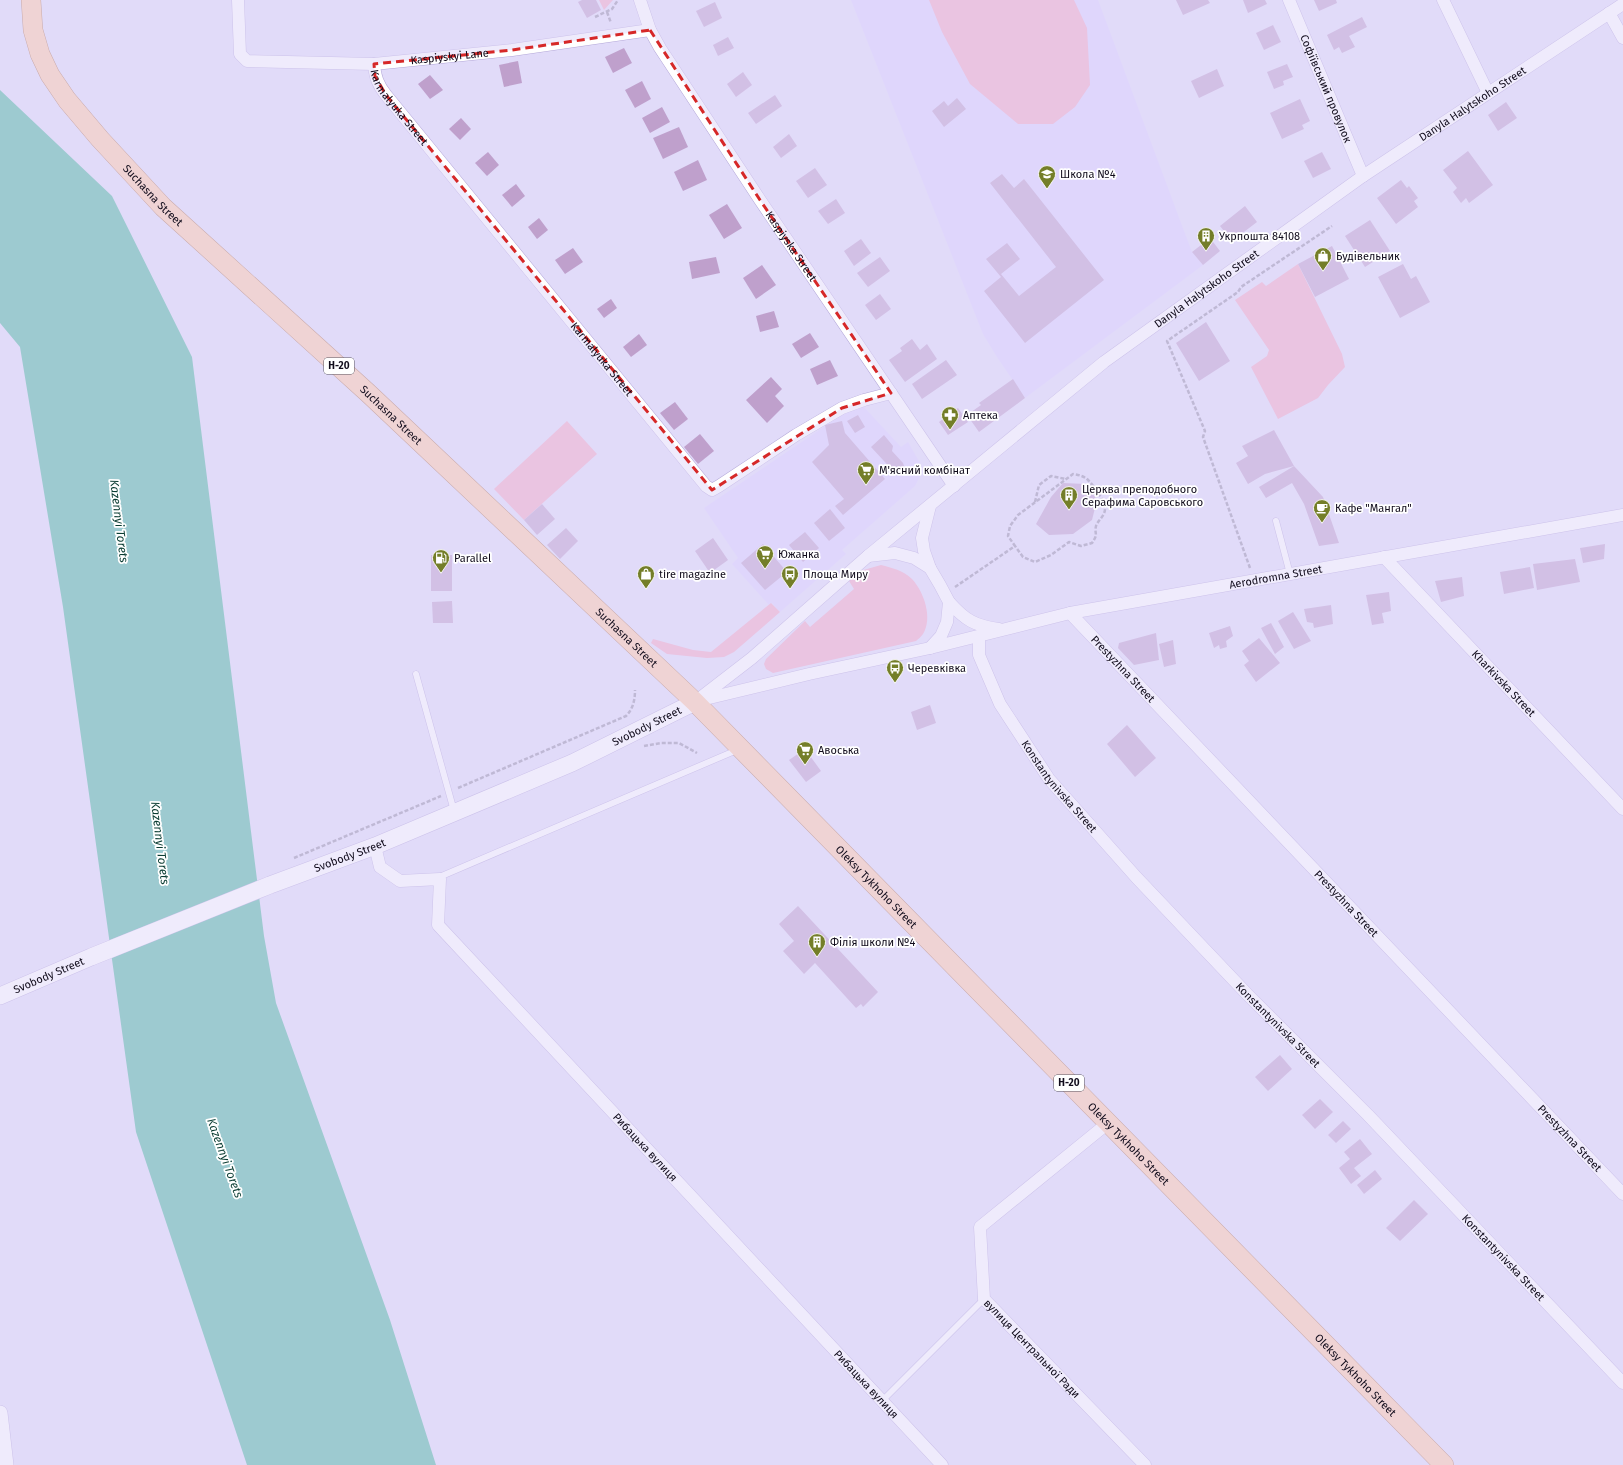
<svg xmlns="http://www.w3.org/2000/svg" width="1623" height="1465" viewBox="0 0 1623 1465" font-family="'Fira Sans',sans-serif">
<rect width="100%" height="100%" fill="#e1dbf9"/>
<g fill="#dbd1ff">
<polygon points="851,0 1098,0 1184,231 1192,252 1203,265 1025,398 997,357 983,334"/>
<polygon points="862,405 901,447 908,442 920,463 921,474 915,486 842,550 846,554 780,612 772,603 769,605 732,564 738,558 704,508 849,410"/>
</g>
<g fill="#f3a8c4">
<polygon points="599,0 613,0 604,10"/>
<polygon points="929,0 1074,0 1087,28 1090,85 1075,107 1053,124 1018,124 970,84 942,32"/>
<polygon points="1298,264 1342,354 1345,367 1328,385 1318,398 1278,419 1251,367 1267,356 1269,350 1235,300 1262,282 1266,286"/>
<polygon points="567,421 597,454 524,520 494,489"/>
<path d="M881,565C892,568 903,570 912,579C924,592 933,618 923,634C921,637 918,639 916,641L773,673L766,669L764,664L766,659L805,621L810,627L854,589L849,581L860,571Z"/>
<polygon points="771,603 780,612 734,652 724,657 707,658 667,654 651,643 653,639 693,650 711,652"/>
</g>
<polygon fill="#4ab69e" points="0,90 112,196 192,357 264,936 276,1003 390,1320 436,1465 247,1465 136,1132 63,607 20,347 0,323"/>
<g fill="#bfa0cc">
<polygon points="582,0 596,0 601,10 587,18 578,2"/>
<polygon points="1176,0 1208,0 1210,3 1183,15"/>
<polygon points="1243,0 1265,0 1267,4 1248,13"/>
<polygon points="1314,0 1336,0 1337,3 1319,11"/>
<polygon points="715,2 722,18 704,27 696,11"/>
<polygon points="1362,17 1367,27 1349,36 1355,47 1342,53 1339,47 1334,50 1327,35"/>
<polygon points="1273,25 1281,42 1264,50 1256,33"/>
<polygon points="728,37 734,48 718,56 713,45"/>
<polygon points="624,48 632,63 613,73 605,57"/>
<polygon points="518,61 522,83 504,87 499,65"/>
<polygon points="1287,64 1293,77 1283,81 1284,85 1274,89 1267,72"/>
<polygon points="1217,69 1224,86 1199,98 1191,81"/>
<polygon points="743,72 752,85 736,97 727,84"/>
<polygon points="430,75 443,90 430,99 418,84"/>
<polygon points="642,81 651,99 635,108 625,90"/>
<polygon points="775,95 782,106 756,124 748,113"/>
<polygon points="957,98 966,109 944,127 932,111 944,101 948,106"/>
<polygon points="1300,99 1310,121 1302,125 1304,129 1282,139 1270,113"/>
<polygon points="1506,102 1517,118 1498,131 1488,115"/>
<polygon points="662,107 670,122 650,133 642,118"/>
<polygon points="461,118 471,129 460,140 449,129"/>
<polygon points="679,127 688,147 663,159 653,138"/>
<polygon points="789,134 797,146 781,158 773,147"/>
<polygon points="1468,151 1493,185 1469,203 1466,198 1461,203 1453,192 1457,188 1443,170"/>
<polygon points="488,152 499,165 487,176 475,163"/>
<polygon points="1322,152 1331,169 1313,178 1304,161"/>
<polygon points="698,160 707,180 683,191 674,172"/>
<polygon points="815,168 827,185 808,198 796,181"/>
<polygon points="1002,174 1014,188 1024,179 1104,280 1025,343 984,291 1001,277 986,259 1007,243 1020,259 1001,274 1019,296 1056,267 990,183"/>
<polygon points="1401,180 1407,188 1409,186 1418,198 1414,201 1418,207 1396,224 1377,198"/>
<polygon points="516,184 525,196 512,207 502,195"/>
<polygon points="836,199 845,213 828,224 818,211"/>
<polygon points="727,204 742,228 724,239 709,215"/>
<polygon points="1245,206 1257,222 1232,241 1220,226"/>
<polygon points="539,218 548,230 537,239 528,227"/>
<polygon points="1370,220 1390,251 1365,267 1345,236"/>
<polygon points="1210,238 1220,251 1203,265 1192,252"/>
<polygon points="861,239 871,253 854,266 844,251"/>
<polygon points="1332,246 1349,279 1315,297 1298,264"/>
<polygon points="573,248 583,262 565,274 555,260"/>
<polygon points="716,257 720,273 692,279 689,262"/>
<polygon points="880,257 890,271 868,287 857,273"/>
<polygon points="1403,264 1411,279 1416,276 1430,302 1400,318 1378,277"/>
<polygon points="762,265 776,285 756,299 743,278"/>
<polygon points="880,294 891,309 876,320 865,305"/>
<polygon points="611,299 617,308 604,318 597,309"/>
<polygon points="774,311 779,327 760,332 756,316"/>
<polygon points="1206,322 1230,361 1199,381 1176,343"/>
<polygon points="810,333 819,347 801,358 792,344"/>
<polygon points="639,334 647,345 631,357 623,347"/>
<polygon points="912,339 920,350 927,344 937,359 905,382 889,360 902,351 900,348"/>
<polygon points="830,360 838,376 817,385 810,369"/>
<polygon points="946,360 957,375 922,399 912,384"/>
<polygon points="771,377 782,389 775,396 784,406 767,423 746,400"/>
<polygon points="1013,379 1025,398 979,432 967,415 981,405 979,403"/>
<polygon points="675,402 688,419 674,430 660,413"/>
<polygon points="958,408 968,422 948,435 939,422"/>
<polygon points="858,415 865,427 855,433 847,421"/>
<polygon points="842,421 845,433 885,479 843,515 835,506 844,499 812,462 829,445 825,425"/>
<polygon points="1274,430 1294,466 1265,474 1248,484 1236,463 1248,456 1242,446"/>
<polygon points="700,434 714,451 698,464 684,447"/>
<polygon points="884,435 893,446 892,451 903,463 904,466 896,474 871,447"/>
<polygon points="1294,466 1323,497 1339,543 1319,546 1304,504 1292,483 1266,498 1259,487"/>
<polygon points="1063,483 1086,484 1097,500 1092,520 1073,534 1049,535 1036,524 1051,497"/>
<polygon points="542,504 555,519 537,535 524,520"/>
<polygon points="830,509 845,528 829,541 814,523"/>
<polygon points="566,528 578,541 560,559 547,545"/>
<polygon points="805,532 819,548 803,562 789,545"/>
<polygon points="713,538 728,560 710,573 695,551"/>
<polygon points="763,544 787,572 765,590 741,563"/>
<polygon points="1605,544 1604,559 1583,563 1580,548"/>
<rect x="431" y="555" width="21" height="36"/>
<polygon points="1575,559 1580,582 1537,590 1533,564"/>
<polygon points="1530,567 1534,588 1504,594 1500,572"/>
<polygon points="1462,577 1464,596 1441,602 1435,581"/>
<polygon points="1389,592 1391,611 1382,613 1384,623 1372,625 1366,595"/>
<polygon points="452,601 453,623 433,623 432,602"/>
<polygon points="1331,605 1333,624 1314,628 1313,623 1307,622 1304,609"/>
<polygon points="1293,612 1311,641 1294,649 1278,621"/>
<polygon points="1271,623 1284,647 1275,654 1261,628"/>
<polygon points="1230,626 1233,636 1226,641 1227,647 1220,649 1219,645 1214,648 1209,633"/>
<polygon points="1156,633 1159,660 1134,665 1118,648 1119,643"/>
<polygon points="1259,638 1280,663 1256,682 1244,665 1249,661 1242,651"/>
<polygon points="1173,640 1176,664 1164,667 1159,644"/>
<polygon points="930,705 936,723 917,730 911,712"/>
<polygon points="1127,725 1156,758 1135,777 1107,744"/>
<polygon points="805,749 821,771 806,782 789,760"/>
<polygon points="798,906 878,992 863,1007 861,1004 856,1008 815,963 804,974 783,951 794,941 779,924"/>
<polygon points="1280,1055 1292,1069 1268,1091 1255,1077"/>
<polygon points="1320,1099 1333,1112 1315,1129 1302,1115"/>
<polygon points="1343,1121 1351,1129 1336,1143 1328,1135"/>
<polygon points="1360,1139 1372,1154 1354,1168 1361,1176 1351,1184 1339,1168 1350,1159 1344,1152"/>
<polygon points="1375,1170 1382,1179 1364,1194 1357,1185"/>
<polygon points="1414,1200 1428,1214 1400,1241 1386,1228"/>
</g>
<g fill="none" stroke-linecap="round" stroke-linejoin="round">
<g stroke="#b3a7d8" stroke-width="7">
<g id="service">
<polyline points="1276,521 1290,574"/>
<polyline points="416,674 454,811"/>
<polyline points="437,878 737,750"/>
<polyline points="882,1401 984,1299"/>
</g>
</g>
<g stroke="#b3a7d8" stroke-width="13">
<g id="minor">
<path id="s1" d="M238,0L240,54L247,61L374,64L512,50L650,30"/>
<path id="s2" d="M640,0L650,30L660,48L760,200L954,486"/>
<path id="s3" d="M1289,0L1363,176"/>
<polyline points="1443,0 1488,93"/>
<polyline points="1609,13 1623,38"/>
<path id="s4" d="M374,64C375,77 378,85 386,95L706,486L712,490L719,486L796,435L842,408L864,400L891,393"/>
<polyline points="930,506 922,538 924,551 930,568"/>
<polyline points="868,556 895,553 914,558 930,568 940,585 949,602 947,622 941,636 930,648"/>
<path id="s5" d="M1384,557L1623,809"/>
<path d="M949,602C965,620 975,626 999,629"/>
<path id="s6" d="M1070,613L1623,1194"/>
<path id="s7" d="M979,637V655L1000,704L1049,779L1136,877L1247,994L1368,1115L1623,1383"/>
<path id="s8" d="M701,700L809,674L930,648L1070,613L1623,515"/>
<path id="s9" d="M695,702L752,658L868,556L1104,362L1363,176L1623,4"/>
<path id="s10" d="M375,846L380,867L400,881L440,879L438,925L942,1465"/>
<path id="s11" d="M1108,1123L980,1227L984,1299L1145,1465"/>
</g>
</g>
<g stroke="#b3a7d8" stroke-width="16">
<polyline id="tertiary" points="0,1413 6,1465"/>
</g>
<g stroke="#b3a7d8" stroke-width="18">
<g id="secondary">
<path id="s12" d="M0,996L91,957L270,885L375,846L572,763L695,702"/>
</g>
</g>
<g stroke="#ab714f" stroke-width="20">
<g id="primary">
<path id="s13" d="M31,0L33,30L40,54L50,75L67,100L100,139L163,207L368,393L695,702L1444,1465"/>
</g>
</g>
<g stroke="#9690a9" stroke-width="2.5" stroke-dasharray="4 2" stroke-linecap="butt">
<polyline points="607,12 611,23"/>
<polyline points="595,17 612,9 618,0"/>
<polyline points="1035,502 1039,485 1051,476 1066,479"/>
<polyline points="1250,568 1203,437 1205,431 1167,341 1238,292 1241,287 1332,226"/>
<path d="M955,587L1015,546L1008,536L1010,526L1018,515L1073,474C1079,475 1084,476 1088,480C1093,485 1106,502 1105,509C1105,516 1098,520 1096,526C1094,535 1099,533 1092,543L1081,546L1069,542L1051,555L1035,562L1023,557L1015,546"/>
<polyline points="644,746 661,743 679,743 697,753"/>
<path d="M458,788L626,716C633,709 635,700 635,690"/>
<polyline points="294,858 441,796"/>
</g>
<use href="#service" stroke="#fff" stroke-width="6"/>
<use href="#minor" stroke="#fff" stroke-width="12"/>
<use href="#tertiary" stroke="#fff" stroke-width="15"/>
<use href="#secondary" stroke="#fff" stroke-width="17"/>
<use href="#primary" stroke="#fecba6" stroke-width="19"/>
</g>
<path d="M0 0H1623V1465H0ZM650,30L760,200L891,393L842,408L712,490L386,95L375,76L374,64L512,50Z" fill="#e1dbf9" fill-opacity=".55" fill-rule="evenodd"/>
<path fill="none" stroke="#d62828" stroke-width="3" stroke-dasharray="8 5" stroke-linejoin="round" d="M650,30L760,200L891,393L842,408L712,490L386,95L375,76L374,64L512,50Z"/>
<defs>
<g id="school-pin" transform="scale(0.9)"><path d="M0 17L-7.5 6A9.5 9.5 0 1 1 7.5 6Z" fill="#747e29" stroke="#fff"/><path d="M0-5L7-2L0 1L-7-2ZM-4 1L0 2.5L4 1V4Q0 6-4 4Z" fill="#fff"/></g>
<g id="building-pin" transform="scale(0.9)"><path d="M0 17L-7.5 6A9.5 9.5 0 1 1 7.5 6Z" fill="#747e29" stroke="#fff"/><path d="M-4-6H4V6H1V3H-1V6H-4ZM-2.5-4.3h1.7v1.8h-1.7ZM.8-4.3h1.7v1.8H.8ZM-2.5-1h1.7V.8h-1.7ZM.8-1h1.7V.8H.8Z" fill="#fff"/></g>
<g id="shop-pin" transform="scale(0.9)"><path d="M0 17L-7.5 6A9.5 9.5 0 1 1 7.5 6Z" fill="#747e29" stroke="#fff"/><path d="M-5-2.5h2.3a2.7 3.5 0 0 1 5.4 0H5L5.5 6h-11ZM-1.5-2.5h3a1.5 2.3 0 0 0-3 0Z" fill="#fff"/></g>
<g id="pharmacy-pin" transform="scale(0.9)"><path d="M0 17L-7.5 6A9.5 9.5 0 1 1 7.5 6Z" fill="#747e29" stroke="#fff"/><path d="M-2-6h4v4h4v4h-4v4h-4v-4h-4v-4h4Z" fill="#fff"/></g>
<g id="supermarket-pin" transform="scale(0.9)"><path d="M0 17L-7.5 6A9.5 9.5 0 1 1 7.5 6Z" fill="#747e29" stroke="#fff"/><path d="M-6-5.5h2.5l.6 2H6L4.5 2H-2.5L-4.4-4H-6ZM-1.5 3.2a1.3 1.3 0 1 0 .1 0ZM3 3.2a1.3 1.3 0 1 0 .1 0Z" fill="#fff"/></g>
<g id="cafe-pin" transform="scale(0.9)"><path d="M0 17L-7.5 6A9.5 9.5 0 1 1 7.5 6Z" fill="#747e29" stroke="#fff"/><path d="M-5.5-4.5H6V0H3Q3 3.5 0 3.5H-2.5Q-5.5 3.5-5.5 0ZM3-3.2v2h1.7v-2ZM-6 4.5H4V6H-6Z" fill="#fff"/></g>
<g id="fuel-pin" transform="scale(0.9)"><path d="M0 17L-7.5 6A9.5 9.5 0 1 1 7.5 6Z" fill="#747e29" stroke="#fff"/><path d="M-5.5-6h7V0h2V4h1.3V-2.5L3-4.5l.8-.8L6-3V5H2.5V1h-1V6h-7ZM-4.2-4.7v3.2H.2V-4.7Z" fill="#fff"/></g>
<g id="bus-pin" transform="scale(0.9)"><path d="M0 17L-7.5 6A9.5 9.5 0 1 1 7.5 6Z" fill="#747e29" stroke="#fff"/><path d="M-5-6H5V4H4V6H2V4H-2V6H-4V4H-5ZM-3.5-4V0h7V-4ZM-3.5 1.2v1.5H-2V1.2ZM2 1.2v1.5H3.5V1.2Z" fill="#fff"/></g>
</defs>
<g fill-rule="evenodd">
<use href="#school-pin" x="1047" y="174"/>
<use href="#building-pin" x="1206" y="236"/>
<use href="#shop-pin" x="1323" y="256"/>
<use href="#pharmacy-pin" x="950" y="415"/>
<use href="#supermarket-pin" x="866" y="470"/>
<use href="#building-pin" x="1069" y="495"/>
<use href="#cafe-pin" x="1322" y="508"/>
<use href="#supermarket-pin" x="765" y="554"/>
<use href="#fuel-pin" x="441" y="558"/>
<use href="#shop-pin" x="646" y="574"/>
<use href="#bus-pin" x="790" y="574"/>
<use href="#bus-pin" x="895" y="668"/>
<use href="#supermarket-pin" x="805" y="750"/>
<use href="#building-pin" x="817" y="942"/>
</g>
<g text-anchor="middle" dominant-baseline="central" stroke-width="3.5" stroke-linejoin="round" paint-order="stroke">
<g fill="#fff" stroke="#58545f" stroke-width="1">
<rect x="324" y="358" width="30" height="16" rx="3"/>
<rect x="1054" y="1075" width="30" height="16" rx="3"/>
</g>
<g font-size="10" font-weight="bold" fill="#100b1b">
<text x="339" y="366">Н-20</text>
<text x="1069" y="1083">Н-20</text>
</g>
<g font-size="11" fill="#100b1b" stroke="#fff">
<text stroke="none"><textPath href="#s1" startOffset="267">Kaspiyskyi Lane</textPath></text>
<text stroke="none"><textPath href="#s3" startOffset="96">Софіївський провулок</textPath></text>
<text stroke="none"><textPath href="#s9" startOffset="982">Danyla Halytskoho Street</textPath></text>
<text stroke="none"><textPath href="#s4" startOffset="51">Karmalyuka Street</textPath></text>
<text stroke="none"><textPath href="#s13" startOffset="237">Suchasna Street</textPath></text>
<text stroke="none"><textPath href="#s2" startOffset="290">Kaspiyska Street</textPath></text>
<text stroke="none"><textPath href="#s9" startOffset="658">Danyla Halytskoho Street</textPath></text>
<text stroke="none"><textPath href="#s4" startOffset="375">Karmalyuka Street</textPath></text>
<text stroke="none"><textPath href="#s13" startOffset="561">Suchasna Street</textPath></text>
<text stroke="none"><textPath href="#s8" startOffset="588">Aerodromna Street</textPath></text>
<text stroke="none"><textPath href="#s13" startOffset="885">Suchasna Street</textPath></text>
<text stroke="none"><textPath href="#s6" startOffset="77">Prestyzhna Street</textPath></text>
<text stroke="none"><textPath href="#s5" startOffset="174">Kharkivska Street</textPath></text>
<text stroke="none"><textPath href="#s12" startOffset="701">Svobody Street</textPath></text>
<text stroke="none"><textPath href="#s7" startOffset="173">Konstantynivska Street</textPath></text>
<text stroke="none"><textPath href="#s12" startOffset="377">Svobody Street</textPath></text>
<text stroke="none"><textPath href="#s13" startOffset="1238">Oleksy Tykhoho Street</textPath></text>
<text stroke="none"><textPath href="#s6" startOffset="401">Prestyzhna Street</textPath></text>
<text stroke="none"><textPath href="#s12" startOffset="53">Svobody Street</textPath></text>
<text stroke="none"><textPath href="#s7" startOffset="497">Konstantynivska Street</textPath></text>
<text stroke="none"><textPath href="#s6" startOffset="725">Prestyzhna Street</textPath></text>
<text stroke="none"><textPath href="#s13" startOffset="1598">Oleksy Tykhoho Street</textPath></text>
<text stroke="none"><textPath href="#s10" startOffset="436">Рибацька вулиця</textPath></text>
<text stroke="none"><textPath href="#s7" startOffset="821">Konstantynivska Street</textPath></text>
<text stroke="none"><textPath href="#s11" startOffset="306">вулиця Центральної Ради</textPath></text>
<text stroke="none"><textPath href="#s13" startOffset="1922">Oleksy Tykhoho Street</textPath></text>
<text stroke="none"><textPath href="#s10" startOffset="760">Рибацька вулиця</textPath></text>
</g>
<g font-size="11" fill="#100b1b" stroke="#fff" text-anchor="start">
<text x="1060" y="174">Школа №4</text>
<text x="1219" y="236">Укрпошта 84108</text>
<text x="1336" y="256">Будівельник</text>
<text x="963" y="415">Аптека</text>
<text x="879" y="470">М'ясний комбінат</text>
<text x="1082" y="489">Церква преподобного<tspan x="1082" dy="13">Серафима Саровського</tspan></text>
<text x="1335" y="508">Кафе "Мангал"</text>
<text x="778" y="554">Южанка</text>
<text x="454" y="558">Parallel</text>
<text x="659" y="574">tire magazine</text>
<text x="803" y="574">Площа Миру</text>
<text x="908" y="668">Черевківка</text>
<text x="818" y="750">Авоська</text>
<text x="830" y="942">Філія школи №4</text>
</g>
<g font-size="12" font-style="italic" fill="#0a3c32" stroke="#fff">
<text transform="translate(119 521) rotate(83)">Kazennyi Torets</text>
<text transform="translate(160 843) rotate(83)">Kazennyi Torets</text>
<text transform="translate(225 1158) rotate(70)">Kazennyi Torets</text>
</g>
</g>
</svg>
